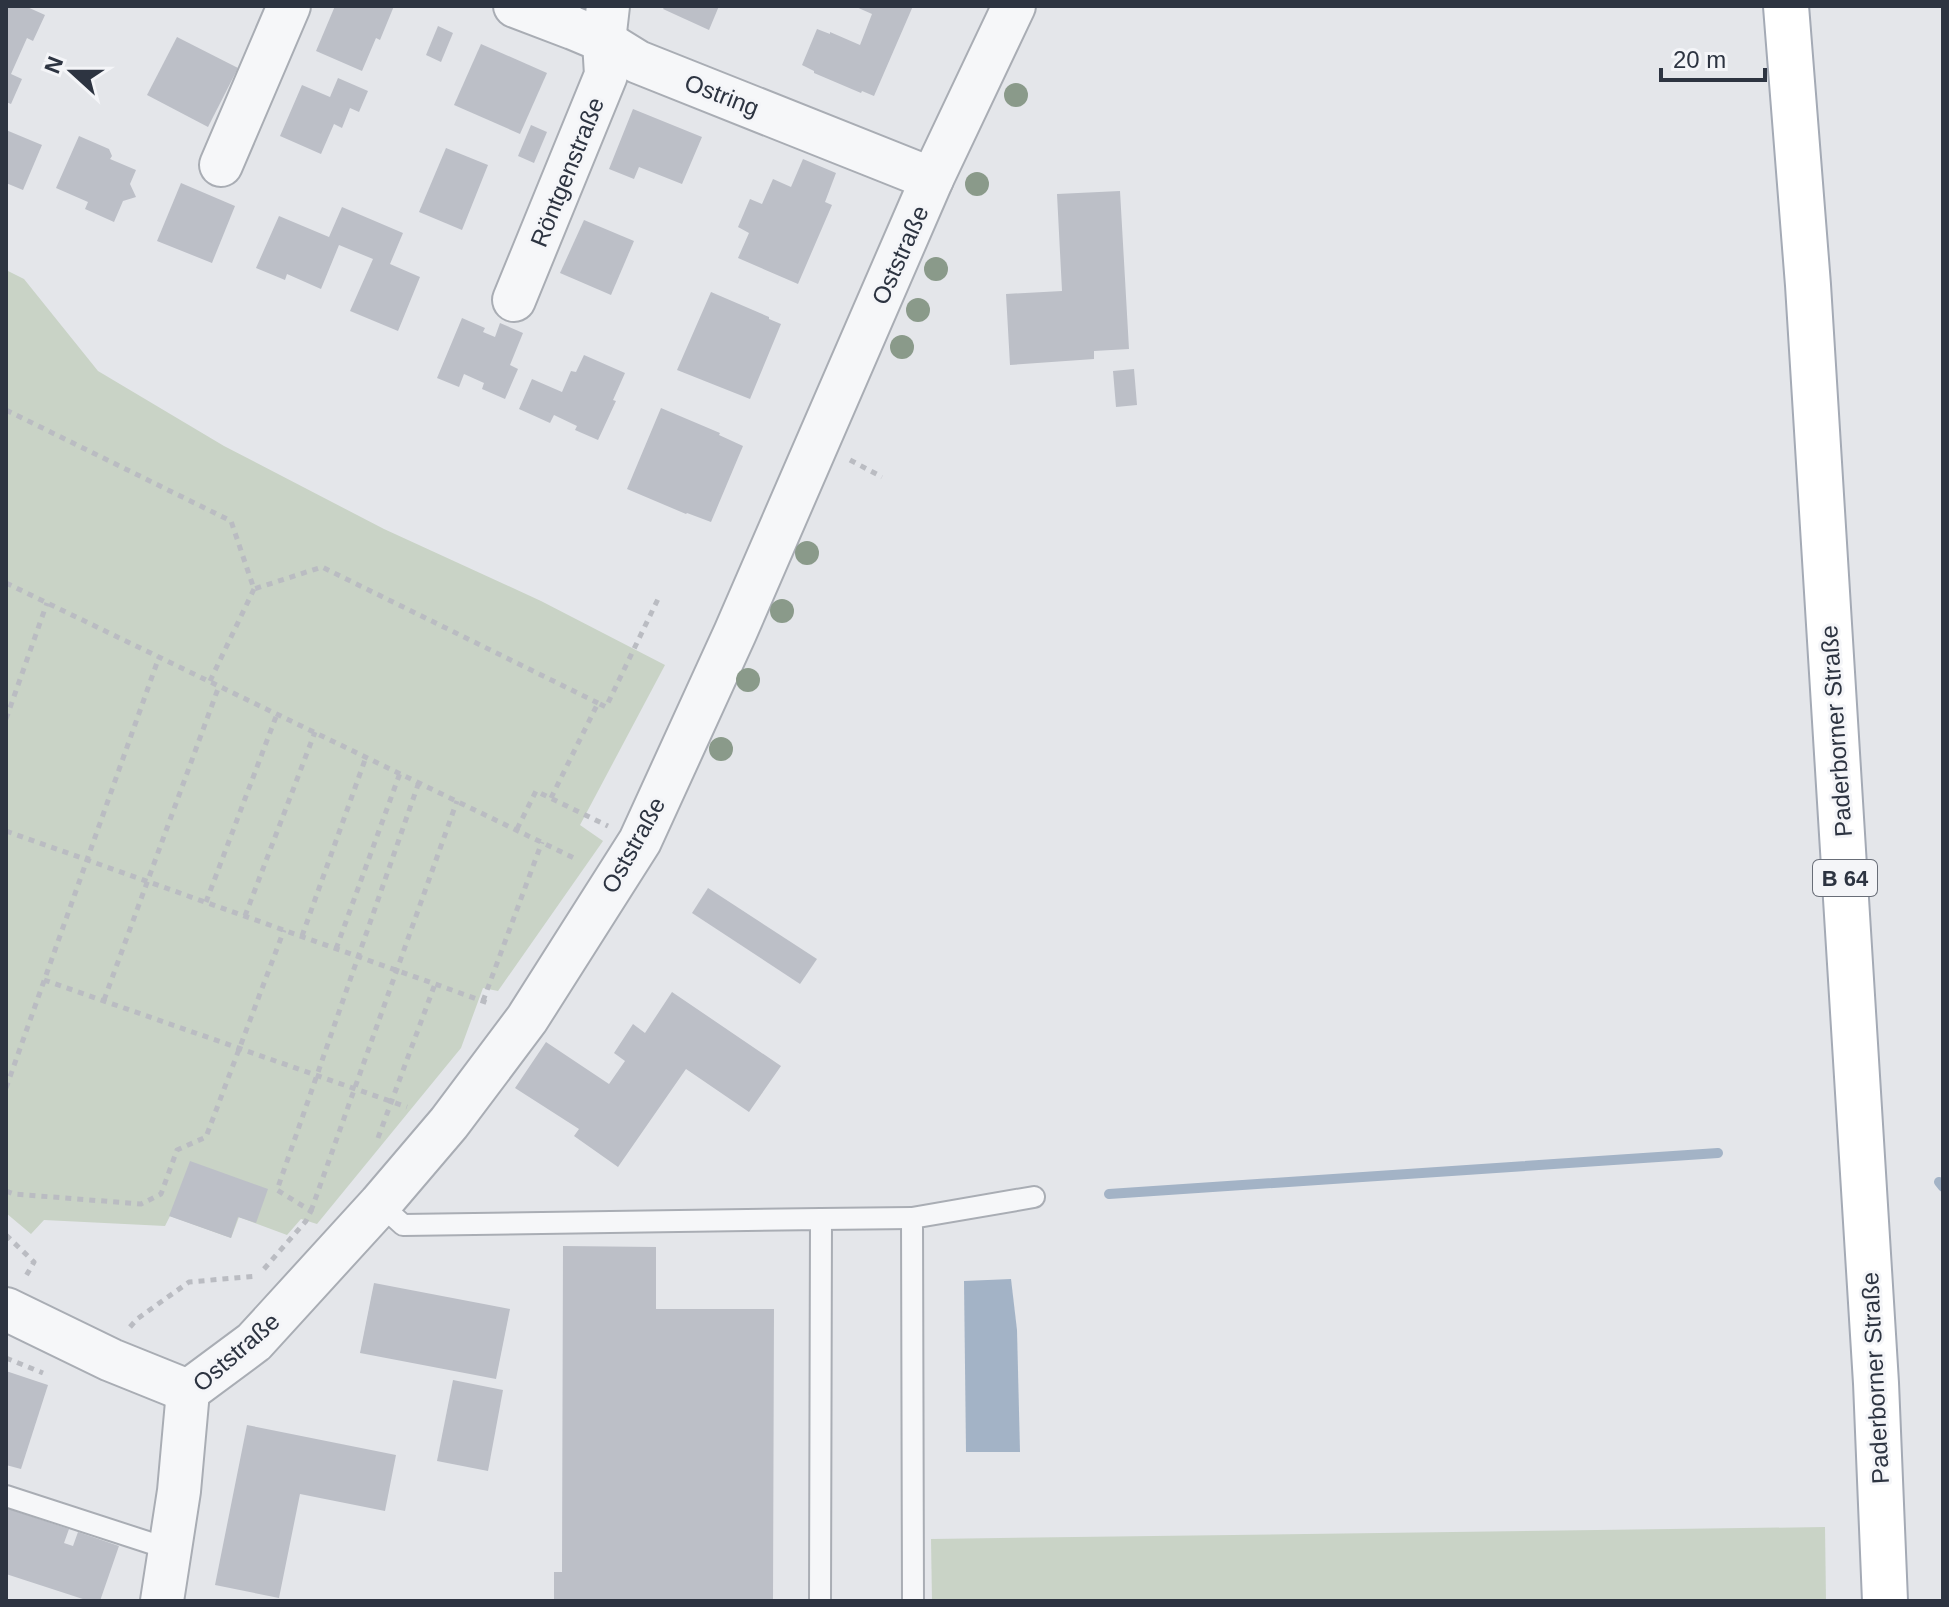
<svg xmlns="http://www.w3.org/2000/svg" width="1949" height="1607" viewBox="0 0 1949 1607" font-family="Arial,sans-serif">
<rect width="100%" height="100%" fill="#e4e6ea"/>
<g fill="#c9d3c6">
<polygon points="6,270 24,279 98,371 224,446 384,529 541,601 665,665 580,825 603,841 498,991 483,988 461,1048 317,1224 301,1219 287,1235 239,1217 231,1238 170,1216 165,1226 44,1220 31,1234 6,1213"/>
<polygon points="1825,1527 1826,1601 932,1601 931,1539"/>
</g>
<polygon fill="#a3b3c6" points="1011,1279 1017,1330 1020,1452 966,1452 964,1281"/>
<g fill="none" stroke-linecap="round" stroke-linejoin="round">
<g stroke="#a3b3c6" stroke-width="10">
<polyline points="1939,1182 1943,1187"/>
<polyline points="1109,1194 1718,1153"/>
</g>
</g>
<g fill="#bcbfc7">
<polygon points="6,6 25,6 45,15 33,41 27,38 11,74 22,79 11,104 6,102"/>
<polygon points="335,6 394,6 380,40 376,38 362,71 316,51"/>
<polygon points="665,6 719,6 709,30 663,9"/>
<polygon points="854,6 913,6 874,96 862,91 861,93 814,73 814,71 802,65 817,29 830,34 830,32 860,45 872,14"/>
<polygon points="438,26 453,33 441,62 426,55"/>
<polygon points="177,37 238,68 208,127 147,95"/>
<polygon points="481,44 547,73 520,134 454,105"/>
<polygon points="338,78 368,91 359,112 350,108 342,128 334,124 321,154 280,136 302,85 330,97"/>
<polygon points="633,109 702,137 682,184 639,167 634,179 609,169"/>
<polygon points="531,125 547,132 534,163 518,156"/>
<polygon points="6,130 42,145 23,190 6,183"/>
<polygon points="79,136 109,149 112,156 110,159 136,170 130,184 136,197 123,201 114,222 85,209 88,202 56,188"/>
<polygon points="446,148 488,165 462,230 419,212"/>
<polygon points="803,159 836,173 825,202 832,205 798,284 738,258 749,233 738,227 750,199 762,204 773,179 791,187"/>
<polygon points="181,183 235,206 212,263 157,241"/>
<polygon points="1120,191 1129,349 1094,351 1094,359 1010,365 1006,294 1062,291 1057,194"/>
<polygon points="342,207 403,233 390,264 420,277 398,331 350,311 373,259 339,245 321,289 287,274 285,280 256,268 279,216 329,237"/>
<polygon points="584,220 634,241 611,295 560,273"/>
<polygon points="711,292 769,317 769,319 781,324 750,399 677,370"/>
<polygon points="462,318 485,328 483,332 495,337 500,323 523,333 510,365 518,369 505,399 482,389 484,383 464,374 459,387 437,378"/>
<polygon points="584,355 625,373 613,400 616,401 598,440 575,430 577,426 554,415 550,423 519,409 532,379 562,392 571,371 576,372"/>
<polygon points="1134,369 1137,405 1116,407 1113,371"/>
<polygon points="661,408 720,433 719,435 743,446 711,522 687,513 686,514 627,489"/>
<polygon points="708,888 817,959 800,984 692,913"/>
<polygon points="672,992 781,1066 749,1112 686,1069 618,1167 574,1136 579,1129 515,1088 546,1042 609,1084 625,1061 614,1053 633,1024 645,1033"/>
<polygon points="190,1161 268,1189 256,1223 238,1217 231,1238 169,1216"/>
<polygon points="563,1246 656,1247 656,1309 774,1309 773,1601 554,1601 554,1572 562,1572"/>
<polygon points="374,1283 510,1309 496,1379 360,1353"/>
<polygon points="6,1371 48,1385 21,1469 6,1465"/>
<polygon points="453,1380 503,1390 488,1471 437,1461"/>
<polygon points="247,1425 396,1455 385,1511 300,1494 279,1598 215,1585"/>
<polygon points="6,1508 69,1529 64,1543 73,1546 78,1532 119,1546 100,1601 89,1601 6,1574"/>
</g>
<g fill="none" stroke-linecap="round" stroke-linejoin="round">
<g stroke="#a9adb4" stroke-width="24">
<g id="lane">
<polyline points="380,1204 403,1225 821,1219 820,1601"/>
<polyline points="821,1219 912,1218"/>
<polyline points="6,1496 169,1549"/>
<polyline points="913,1601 912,1218 1034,1197"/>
</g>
</g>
<g stroke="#a9adb4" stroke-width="46">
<g id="street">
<polyline points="515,6 573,28 604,41 638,62 932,179"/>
<polyline points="221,165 289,6"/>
<polyline points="514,300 606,75 604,41 608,6"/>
<polyline points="6,1309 111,1360 188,1391"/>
<polyline points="162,1601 179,1491 188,1391 254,1342 380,1204 449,1123 527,1019 640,841 735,633 932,179 1014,6"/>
</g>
</g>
<g stroke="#a4aab5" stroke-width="48">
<polyline id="primary" points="1786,6 1808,285 1876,1383 1885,1601"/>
</g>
<g stroke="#babcc2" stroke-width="5" stroke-dasharray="6 6" stroke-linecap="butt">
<polyline points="6,410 231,521 254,589 322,567 598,703"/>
<polyline points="850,460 882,477"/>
<polyline points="6,583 576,859"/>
<polyline points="210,681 254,589"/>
<polyline points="6,719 47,603"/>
<polyline points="551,798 598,703 606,707 658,599"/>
<polyline points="517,829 536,791 608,826"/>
<polyline points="6,831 491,1004"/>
<polyline points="206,902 277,714"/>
<polyline points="245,916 315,732"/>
<polyline points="302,936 366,757"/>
<polyline points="336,949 400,773"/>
<polyline points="44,980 407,1107"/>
<polyline points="104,1000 219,686"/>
<polyline points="483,1001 542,842"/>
<polyline points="6,1088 159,657"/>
<polyline points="378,1138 435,984"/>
<polyline points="6,1191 14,1194 141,1204 161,1194 177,1150 206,1137 284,930"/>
<polyline points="311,1211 457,801"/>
<polyline points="6,1235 34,1262 26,1276"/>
<polyline points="264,1269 306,1221 311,1211 277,1190 419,782"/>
<polyline points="130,1327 137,1319 189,1282 258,1276"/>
<polyline points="6,1358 43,1373"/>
</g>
<use href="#lane" stroke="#f6f7f9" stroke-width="20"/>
<use href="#street" stroke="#f6f7f9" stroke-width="42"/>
<use href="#primary" stroke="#fff" stroke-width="44"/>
</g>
<g fill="#8a9a8a">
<circle cx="1016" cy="95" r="12"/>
<circle cx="977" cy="184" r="12"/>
<circle cx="936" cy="269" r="12"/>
<circle cx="918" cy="310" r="12"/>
<circle cx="902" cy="347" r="12"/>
<circle cx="807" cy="553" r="12"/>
<circle cx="782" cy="611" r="12"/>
<circle cx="748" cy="680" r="12"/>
<circle cx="721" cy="749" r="12"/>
</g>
<g text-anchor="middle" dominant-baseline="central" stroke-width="6" stroke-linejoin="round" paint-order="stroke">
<rect fill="#f4f5f8" stroke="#696e78" stroke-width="2" x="1813" y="860" width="64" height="36" rx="6"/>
<g font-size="22" font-weight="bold" fill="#2d3441">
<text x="1845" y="878">B 64</text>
</g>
<g font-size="24" fill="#2d3441" stroke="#f4f5f8">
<text transform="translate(722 95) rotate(21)">Ostring</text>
<text transform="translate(567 172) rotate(-68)">Röntgenstraße</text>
<text transform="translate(900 255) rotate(-66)">Oststraße</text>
<text transform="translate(1836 731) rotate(-94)">Paderborner Straße</text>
<text transform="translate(633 845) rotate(-61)">Oststraße</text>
<text transform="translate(236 1352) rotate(-41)">Oststraße</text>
<text transform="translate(1875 1378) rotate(-93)">Paderborner Straße</text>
</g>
</g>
<rect width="1949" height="1607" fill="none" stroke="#2d3441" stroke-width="16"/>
<g transform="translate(72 72) rotate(291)" stroke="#f4f5f8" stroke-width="6" paint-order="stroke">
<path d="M0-6L14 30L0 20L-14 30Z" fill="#2d3441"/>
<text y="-12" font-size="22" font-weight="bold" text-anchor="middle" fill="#2d3441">N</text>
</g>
<path d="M1661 68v12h104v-12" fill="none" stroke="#2d3441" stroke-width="4"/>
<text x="1673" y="68" font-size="24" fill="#2d3441" stroke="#f4f5f8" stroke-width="6" paint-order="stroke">20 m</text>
</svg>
